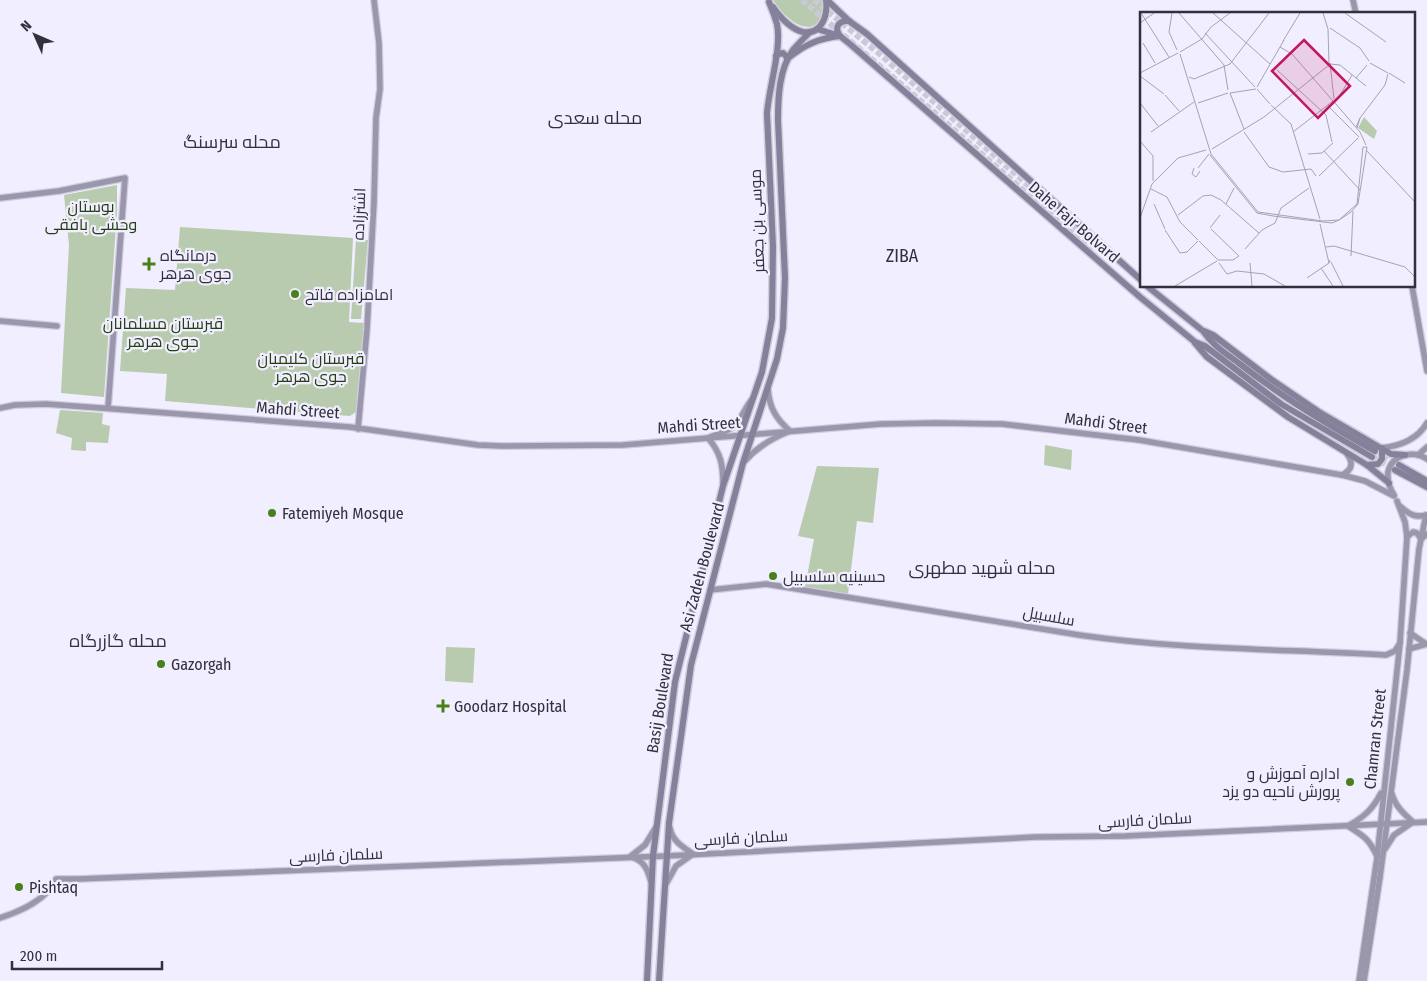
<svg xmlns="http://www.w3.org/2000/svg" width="1427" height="981" viewBox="0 0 1427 981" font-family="'Fira Sans Condensed',Cairo,sans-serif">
<rect width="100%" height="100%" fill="#f1eeff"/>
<g fill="#b8cbae">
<path d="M773,0H822L824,14C822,17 819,22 816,24C801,35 780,11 773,0Z"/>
<polygon points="117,185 117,212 104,397 61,393 69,245 64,195"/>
<polygon points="180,227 353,238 349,322 364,323 356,412 350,416 165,401 167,374 120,371 126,288 175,290"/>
<polygon points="356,239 368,240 361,319 351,319"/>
<polygon points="60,410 103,413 102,424 110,426 108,443 86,442 86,451 71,450 72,438 56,433"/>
<polygon points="1045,445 1072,450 1071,470 1044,465"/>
<polygon points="817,466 879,468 873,523 857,521 848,594 805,587 814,539 798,536"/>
<polygon points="446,647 475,648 473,683 445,681"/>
</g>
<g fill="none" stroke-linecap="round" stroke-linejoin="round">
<g stroke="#cbc8d8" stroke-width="6" stroke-dasharray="6 3" stroke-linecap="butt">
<polyline points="802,0 935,113 1087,246 1092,254"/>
<polyline points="814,0 882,56 1091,241 1102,245"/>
<polyline points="1375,451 1398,464"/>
<polyline points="1372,457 1395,469"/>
</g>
<g stroke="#cfccdc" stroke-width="8">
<g id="secondary">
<polyline points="1353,0 1356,14"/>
<polyline points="0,198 59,191 125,178 108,408"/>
<polyline points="1412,286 1427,371"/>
<polyline points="0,321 57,326"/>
<polyline points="0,408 15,405 46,404 101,408 350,427 478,445 502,446 623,445 881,424 936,423 1002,424 1139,440 1342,475 1365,481 1394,496"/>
<polyline points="358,429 367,329 374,202 376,118 380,89 379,43 374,0"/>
<path d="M1382,448C1400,446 1417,440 1427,423"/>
<polyline points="1418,455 1427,447"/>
<path d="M744,462C757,447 772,438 790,431C776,419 769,407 768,389"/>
<path d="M1342,475C1352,470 1354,463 1347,454"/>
<path d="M723,484C723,465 721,453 708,438C717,434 731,431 737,423C743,415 746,406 753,398"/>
<path d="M1394,495C1390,489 1387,480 1388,472C1392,454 1414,450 1427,459"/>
<path d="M1401,507C1410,515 1416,518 1427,515"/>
<polyline points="1407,537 1413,532 1417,533 1421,539 1427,534"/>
<path d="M710,590L766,584L1079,635C1182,650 1283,649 1386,655L1395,651L1400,643"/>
<polyline points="1410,633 1426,644"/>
<polyline points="1409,649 1427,644"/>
<path d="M1385,849L1394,835L1413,822C1404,814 1395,806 1392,794"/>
<polyline points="631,856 645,845 656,827"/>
<path d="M1377,856C1369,839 1364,836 1348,826C1364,817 1373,809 1381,793"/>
<path d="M634,858C645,862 648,871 651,882"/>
<path d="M666,884L676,866L693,854C683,847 672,841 670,828"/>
<path d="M0,918C21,911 47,900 56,879H78L666,856L1036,837L1125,836L1427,822"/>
<polyline points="1359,981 1377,858 1400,643 1407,537 1405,522 1397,501"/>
<polyline points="1364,981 1380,877 1407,670 1419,549 1426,515"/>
</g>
</g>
<g stroke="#cfccdc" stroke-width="9">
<g id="primary">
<polyline points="827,0 849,21 867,34 1141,280"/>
<path d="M773,7C780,17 791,29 803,32C822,35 828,15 826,0"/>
<polyline points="817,29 840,36 850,44 1140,297 1195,342 1205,346 1281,404 1372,457"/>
<path d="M776,56L779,54L783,53L786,56L787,59C804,45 819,38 840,36C834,28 838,20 849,21"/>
<path d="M1147,286L1203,331C1212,345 1227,354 1240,364C1282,397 1328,425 1375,451"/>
<polyline points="1204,331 1213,335 1272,380 1319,412 1391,454 1405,455"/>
<polyline points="1195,343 1207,357 1288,417 1367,465 1389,483"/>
<polyline points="1367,465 1378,464 1382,459 1382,448"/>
<polyline points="1399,465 1427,481"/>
<polyline points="1395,470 1427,487"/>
<path d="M647,981L653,856L675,682L723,486L762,372L772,318L773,247L767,113C769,87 782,48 777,24C775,17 772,9 769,2"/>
<path d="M659,981L669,823L691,665L743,463L777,359L783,328L785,278L778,120C778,97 779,69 793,50C798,44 804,38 810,32"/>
</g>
</g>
<use href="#secondary" stroke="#9a96ac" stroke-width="5.5"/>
<use href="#primary" stroke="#85819b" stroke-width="6"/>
</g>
<g fill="#48811a" stroke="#f1eeff" stroke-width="2">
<path d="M146.5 256.5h5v5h5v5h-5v5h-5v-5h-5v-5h5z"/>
<circle cx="295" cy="294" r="5"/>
<circle cx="272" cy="513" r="5"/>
<circle cx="773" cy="576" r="5"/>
<circle cx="161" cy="664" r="5"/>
<path d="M440.5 698.5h5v5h5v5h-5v5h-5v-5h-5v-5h5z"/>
<circle cx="1350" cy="782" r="5"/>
<circle cx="19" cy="887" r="5"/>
</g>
<g text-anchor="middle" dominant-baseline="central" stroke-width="4.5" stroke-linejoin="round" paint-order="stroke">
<g font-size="16" fill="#253f12" stroke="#f1eeff">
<text x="91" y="206">بوستان<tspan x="91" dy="18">وحشی بافقی</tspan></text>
<text x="163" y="323">قبرستان مسلمانان<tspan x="163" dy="18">جوی هرهر</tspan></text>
<text x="311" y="358">قبرستان کلیمیان<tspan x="311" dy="18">جوی هرهر</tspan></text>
</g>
<g font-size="16" fill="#32303b" stroke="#f1eeff">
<text transform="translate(359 214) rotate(-88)">اشترزاده</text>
<text transform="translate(757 221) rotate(-92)">موسی بن جعفر</text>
<text transform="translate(1074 222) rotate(41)">Dahe Fajr Bolvard</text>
<text transform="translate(298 410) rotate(4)">Mahdi Street</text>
<text transform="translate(1106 423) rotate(7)">Mahdi Street</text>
<text transform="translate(699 425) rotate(-4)">Mahdi Street</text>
<text transform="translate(702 567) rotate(-75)">Asi Zadeh Boulevard</text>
<text transform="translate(1049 616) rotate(10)">سلسبیل</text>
<text transform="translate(660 703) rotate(-81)">Basij Boulevard</text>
<text transform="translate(1375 739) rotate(-84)">Chamran Street</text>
<text transform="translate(1145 820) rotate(-3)">سلمان فارسی</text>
<text transform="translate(741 838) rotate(-3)">سلمان فارسی</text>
<text transform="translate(336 855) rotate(-2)">سلمان فارسی</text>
</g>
<g font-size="16" fill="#32303b" stroke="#f1eeff" text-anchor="start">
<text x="160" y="255">درمانگاه<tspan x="160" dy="18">جوی هرهر</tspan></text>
<text x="305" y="294">امامزاده فاتح</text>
<text x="282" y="513">Fatemiyeh Mosque</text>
<text x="783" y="576">حسینیه سلسبیل</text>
<text x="171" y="664">Gazorgah</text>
<text x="454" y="706">Goodarz Hospital</text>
<text x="1340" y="773" text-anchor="end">اداره آموزش و<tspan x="1340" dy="18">پرورش ناحیه دو یزد</tspan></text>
<text x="29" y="887">Pishtaq</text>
</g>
<g font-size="18" fill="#32303b" stroke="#f1eeff">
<text x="595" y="118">محله سعدی</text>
<text x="232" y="142">محله سرسنگ</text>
<text x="902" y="256">ZIBA</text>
<text x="982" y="568">محله شهید مطهری</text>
<text x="118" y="641">محله گازرگاه</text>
</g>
</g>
<g transform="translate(1140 12)">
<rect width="275" height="275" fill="#f1eeff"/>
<path d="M224,105L237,119L234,127L218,116Z" fill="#b8cbae"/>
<path fill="none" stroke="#a5a2b1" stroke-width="1" d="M1,1L29,45M32,1L29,20L37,38M39,1L84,53L88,78M73,1L130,52M183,1L188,17M205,1L246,30M0,11L14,1M190,16L220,36L229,49M188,17L189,52M65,21L115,75M143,29L160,1M3,31L15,51M140,35L152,42L193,89M40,40L62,27L71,15L90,1M40,42L71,142L118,200L183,209L199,208L217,192L223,135H227L218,192L211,200L199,208L192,211L133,204L117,201L70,143M230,51L248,61M190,52L200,53L226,74M190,54V51L194,87M137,58L186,103L192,130M0,61L38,41M249,61L265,71M0,64L24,82M49,65L54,67L90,52L129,1M216,66L227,53M117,75L144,28M117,77L130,92M90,81L104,117M90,81L116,77M25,83L39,99M197,88L212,63M0,91L18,114M58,91L88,81M195,91L220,120L226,133M131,93L151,112L180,207M188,94L219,125M220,106L245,73L248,62M216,115L220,106L217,116M11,120L54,90M104,120L129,155L143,160L171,157L176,164M153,120L193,89M0,129L13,144V169M72,137L124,105L189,53M226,138L275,190M184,139L220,178M168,142L182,141L193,131M54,156L52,162L56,165L60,159M58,156L69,142M179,164L218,126M11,177L27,185L40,210L58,228M14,192L25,217M86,192L94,176M38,203L63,184L71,183L81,188L119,221M0,206L12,172L38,146L66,138M180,212L189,251L190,248M70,216L80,203M71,217L99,244M25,218L40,241L47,240L58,229M59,229L78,248M186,235L194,234L265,255L275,265M105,237L122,218L135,211L141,196L169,176M211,244L213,199M78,248H93L99,244M191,250L203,274M79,251L87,262L97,259L124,262L145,274M110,251L112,274M181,256L193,274M167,266L189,251M35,274L77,249"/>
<path fill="#c2185b" fill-opacity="0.15" stroke="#c2185b" stroke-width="2.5" d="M164,28L210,74L178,106L132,59Z"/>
<rect width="275" height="275" fill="none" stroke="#32303b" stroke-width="2.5"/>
</g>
<g transform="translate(35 35) rotate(315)" stroke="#f1eeff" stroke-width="4" paint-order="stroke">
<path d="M0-4L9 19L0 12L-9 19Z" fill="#32303b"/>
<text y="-8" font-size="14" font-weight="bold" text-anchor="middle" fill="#32303b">N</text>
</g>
<path d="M12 961v8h150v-8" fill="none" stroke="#32303b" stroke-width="2.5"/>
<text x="20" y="961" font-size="15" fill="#32303b" stroke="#f1eeff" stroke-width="4" paint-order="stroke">200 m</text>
</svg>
